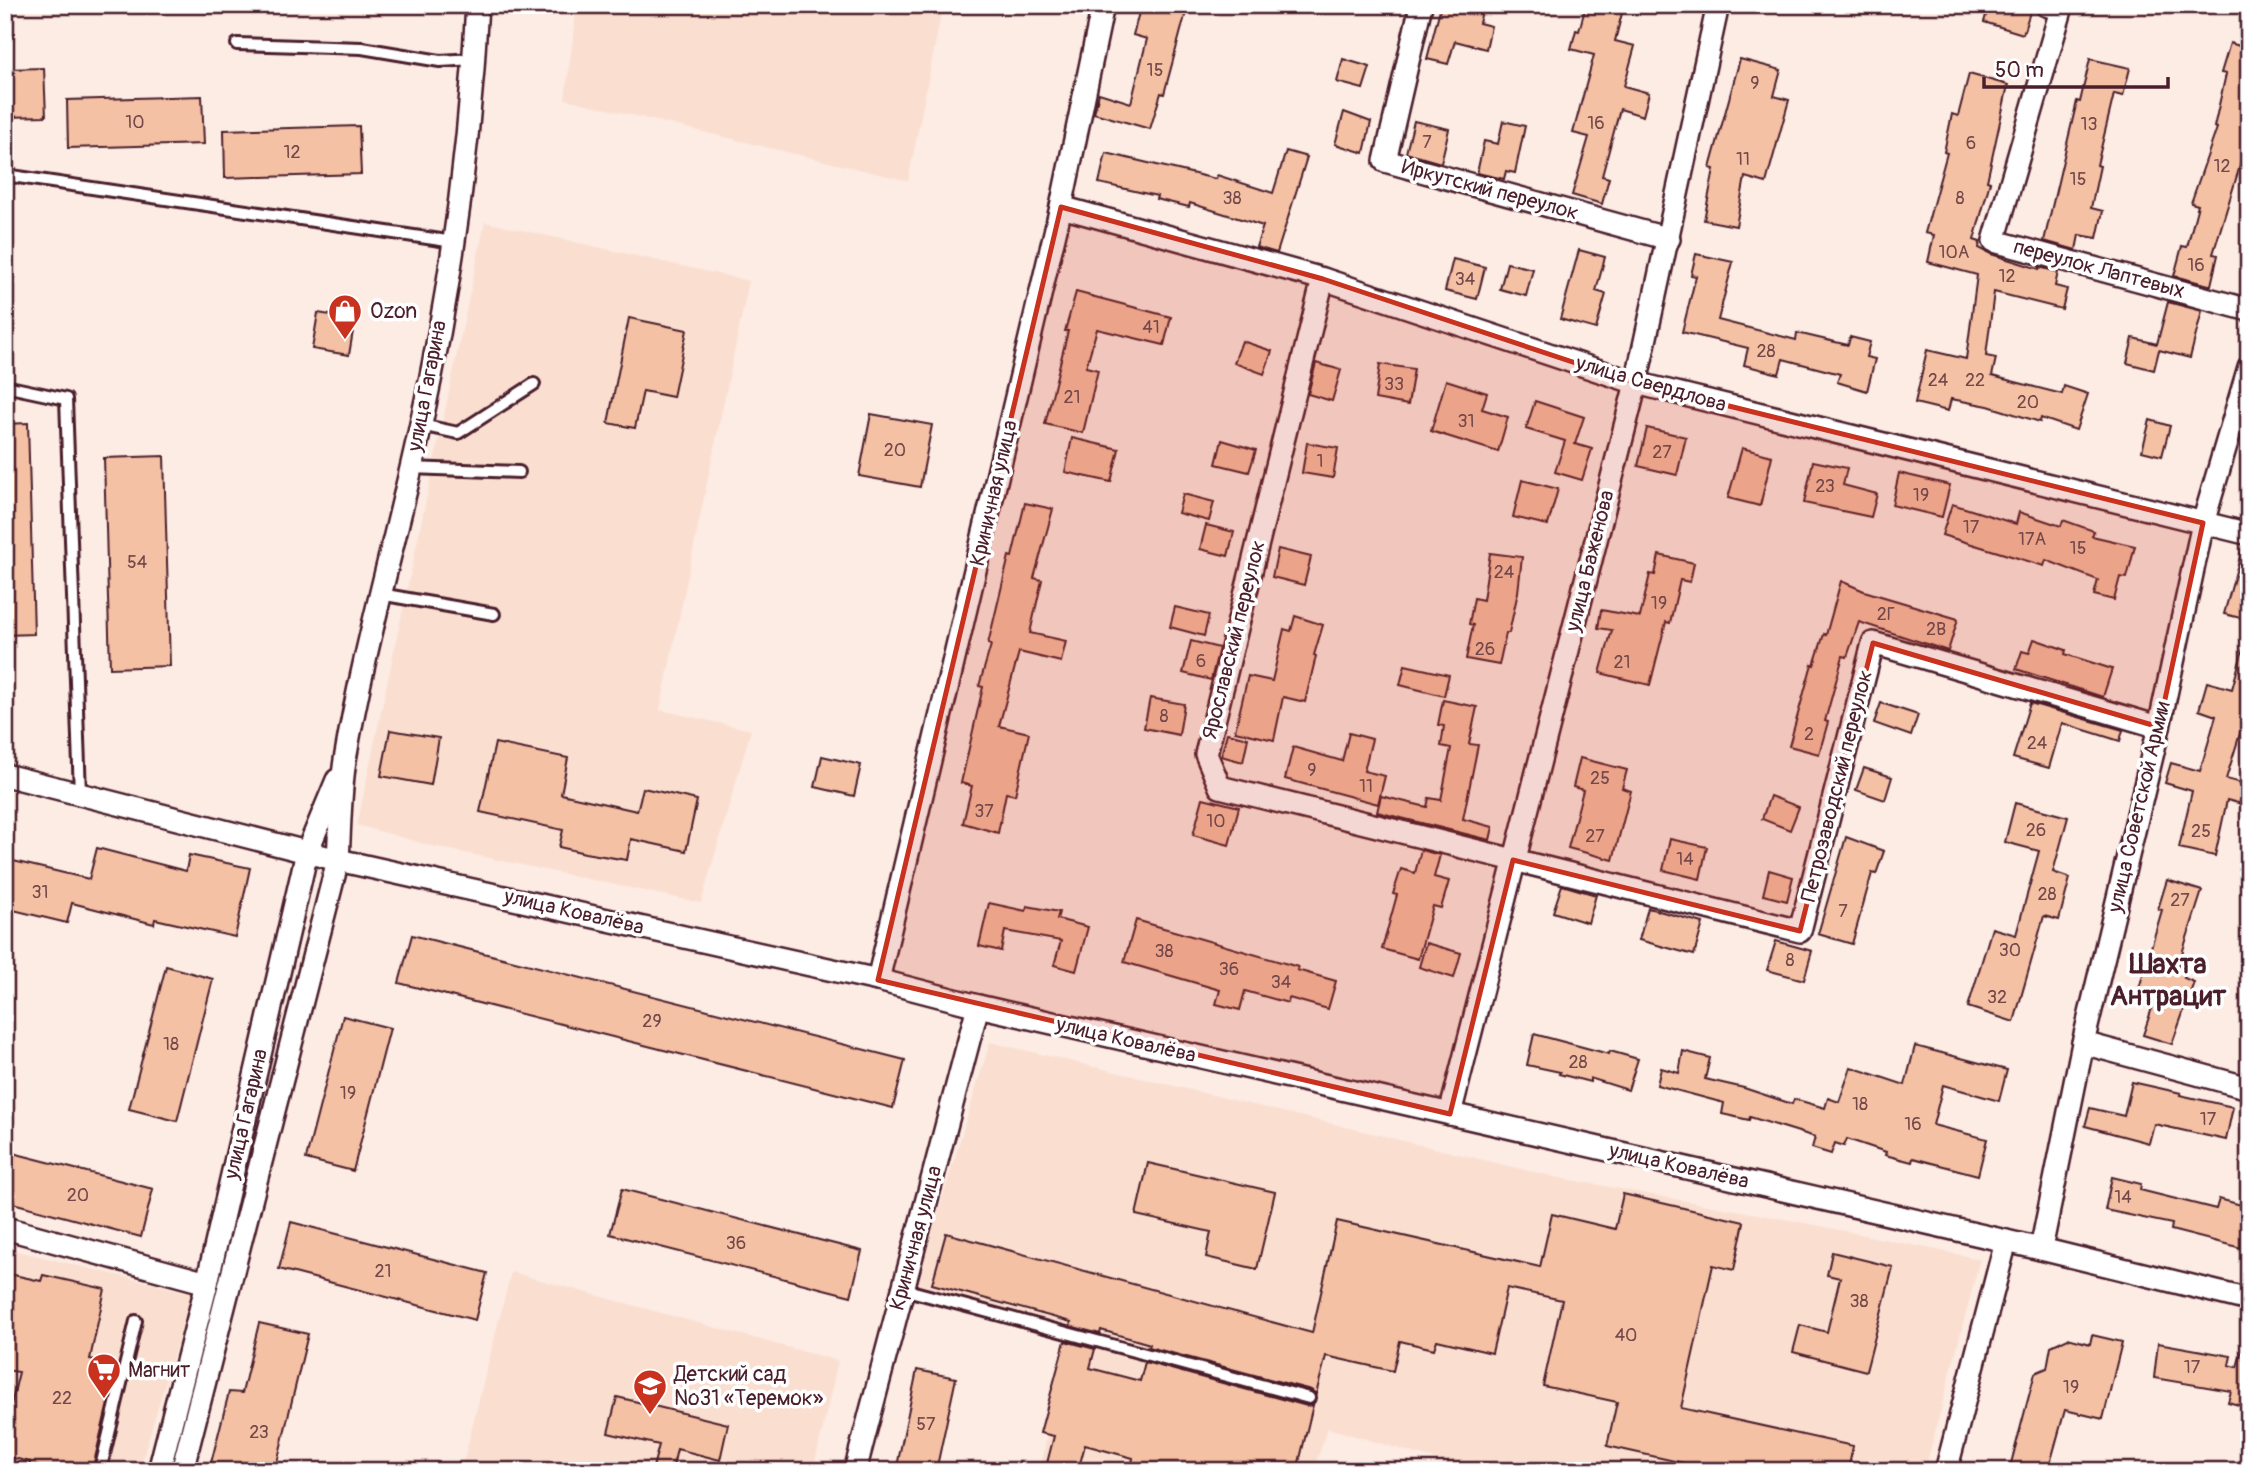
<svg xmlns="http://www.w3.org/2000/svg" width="2254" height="1476" viewBox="0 0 2254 1476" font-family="Pangolin,sans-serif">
<rect width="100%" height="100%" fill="#fcece4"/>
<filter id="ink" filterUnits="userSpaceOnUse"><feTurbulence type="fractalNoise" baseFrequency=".0143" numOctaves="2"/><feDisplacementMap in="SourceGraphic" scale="14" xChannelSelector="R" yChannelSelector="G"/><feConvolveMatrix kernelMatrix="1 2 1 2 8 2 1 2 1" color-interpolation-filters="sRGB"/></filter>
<g filter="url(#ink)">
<g fill="#fadfd1">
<polygon points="577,5 943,5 908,181 565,99"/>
<polygon points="485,222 749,281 660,710 751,730 701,903 432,846 357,825"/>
<polygon points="990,1042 1555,1177 1811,1224 1980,1259 1925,1471 1475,1471 1328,1428 1313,1471 1040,1471 1068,1331 916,1284"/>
<polygon points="5,1248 192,1293 139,1471 5,1471"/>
<polygon points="511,1272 838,1361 813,1471 461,1471"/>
</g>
<g fill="#f4c1a5" stroke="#4a1f2b" stroke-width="2">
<polygon points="1141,5 1159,5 1186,12 1164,94 1161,93 1150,129 1094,113 1099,93 1131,103 1147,39 1133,35"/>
<polygon points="1441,5 1455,5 1482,12 1479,23 1491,26 1486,49 1455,41 1448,64 1427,59"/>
<polygon points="1586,5 1624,5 1615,41 1635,46 1624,86 1649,93 1643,116 1620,109 1602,176 1609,178 1602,204 1572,195 1589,137 1573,133 1594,55 1571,49 1576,30 1579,31"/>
<polygon points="1989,5 2009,5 2030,12 2023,34 1984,22"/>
<polygon points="2230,43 2249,49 2249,125 2239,169 2213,254 2218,255 2211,285 2209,285 2174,276 2182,246 2187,247 2198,205 2191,203 2217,128 2214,127 2226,74 2221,73"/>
<polygon points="1343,59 1370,67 1363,89 1337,82"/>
<polygon points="1740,59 1781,70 1774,96 1789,100 1766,183 1745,177 1736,226 1704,220 1714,169 1710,168"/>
<polygon points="2090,59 2130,68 2123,96 2114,94 2097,165 2100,166 2091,208 2103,211 2097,238 2079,235 2076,250 2044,241 2077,101 2080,102"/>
<polygon points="44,68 46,116 5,117 5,69"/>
<polygon points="1969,74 2008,85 1987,181 1990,182 1974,240 1980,242 1979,248 1991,254 2039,269 2039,267 2058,272 2055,286 2067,289 2062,309 1994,292 1986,356 1996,358 1992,376 2062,394 2064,386 2088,394 2076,430 2041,418 2040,422 1988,406 1951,399 1948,411 1915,403 1927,350 1966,359 1977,275 1928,262 1934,235 1925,233 1947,153 1944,152 1952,114 1958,116"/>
<polygon points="202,96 204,144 68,148 67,100"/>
<polygon points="1344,112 1371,122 1364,153 1335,144"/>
<polygon points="1414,121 1449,129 1441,163 1406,153"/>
<polygon points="1503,121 1525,126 1515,173 1506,171 1504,179 1477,173 1484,141 1498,144"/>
<polygon points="359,126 361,174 225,178 224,130"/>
<polygon points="1286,151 1307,157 1277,253 1256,247 1263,226 1190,203 1189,207 1156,199 1157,196 1099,183 1106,153 1216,179 1217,175 1273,193"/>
<polygon points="1579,250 1605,257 1596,291 1606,294 1596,329 1560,319"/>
<polygon points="1696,254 1733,262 1718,320 1796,340 1797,333 1848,345 1850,337 1870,342 1866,357 1875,359 1867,391 1837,382 1840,374 1783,359 1779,374 1744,365 1748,348 1682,332 1696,276 1691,275"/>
<polygon points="1453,259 1485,267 1477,299 1445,291"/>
<polygon points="1507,263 1533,269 1526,296 1500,289"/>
<polygon points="1076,292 1171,317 1164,345 1097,329 1086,367 1098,370 1083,433 1045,424 1068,331 1065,331"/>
<polygon points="2168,302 2202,311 2190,358 2159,350 2154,370 2127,363 2133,338 2157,344"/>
<polygon points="318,313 355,319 349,355 312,349"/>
<polygon points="629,318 687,330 673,397 643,391 635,428 608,423"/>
<polygon points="1242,341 1272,351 1264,374 1234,363"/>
<polygon points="1316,363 1341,370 1332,401 1308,394"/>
<polygon points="1380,364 1414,369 1408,405 1375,399"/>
<polygon points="1446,380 1487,393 1482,409 1508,417 1498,452 1431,431"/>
<polygon points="1535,401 1584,417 1575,444 1592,449 1582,480 1555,472 1565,441 1526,429"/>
<polygon points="871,414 932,425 920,487 859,476"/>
<polygon points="2150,420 2170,426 2162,456 2142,451"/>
<polygon points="28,423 34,634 5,635 5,424"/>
<polygon points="1647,428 1686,437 1677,475 1638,466"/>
<polygon points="1072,438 1119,449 1111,482 1065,472"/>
<polygon points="1222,440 1256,450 1249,472 1216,464"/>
<polygon points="1307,443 1338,448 1333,478 1302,473"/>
<polygon points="1742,448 1772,456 1760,506 1728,498"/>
<polygon points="164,456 170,666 110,668 104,458"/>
<polygon points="1813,461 1847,468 1843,485 1877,494 1871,517 1804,503"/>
<polygon points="1899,473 1950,485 1942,517 1892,505"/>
<polygon points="1522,480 1558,489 1548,525 1513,517"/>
<polygon points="1183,494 1214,502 1209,521 1178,513"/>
<polygon points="1025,503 1053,509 1034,578 1042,580 1030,633 1066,641 1061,662 1019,652 999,726 1029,733 1015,795 1006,793 998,833 963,823 972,786 961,783 983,687 979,686 991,645 988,644 1009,556 1012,557"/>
<polygon points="1952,504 2016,524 2019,512 2061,526 2063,520 2094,531 2092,536 2135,546 2127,578 2120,577 2114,600 2094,595 2098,580 2046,560 2044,566 1942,535"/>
<polygon points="1206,525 1234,532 1228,556 1200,549"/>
<polygon points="2243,546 2249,547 2249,620 2224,614"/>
<polygon points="1278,549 1311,557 1304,585 1272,577"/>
<polygon points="1490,553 1522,557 1518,592 1509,633 1506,633 1499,665 1466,659 1473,625 1469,624 1474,598 1483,600"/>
<polygon points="1659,555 1694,563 1690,582 1680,580 1670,623 1666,622 1650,685 1600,673 1612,630 1598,628 1601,610 1640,617 1650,574 1655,575"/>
<polygon points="1841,581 1864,591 1958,619 1948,651 1859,622 1847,657 1843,656 1825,721 1828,722 1819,754 1789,746 1812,664 1814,665 1824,634 1826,635"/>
<polygon points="1175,607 1209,615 1204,636 1170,627"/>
<polygon points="1295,616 1323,625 1314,655 1316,656 1305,702 1283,697 1274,740 1235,731 1248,676 1272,681 1284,629 1291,631"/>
<polygon points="2034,639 2066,650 2065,654 2112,669 2103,697 2016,669 2022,651 2029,653"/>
<polygon points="1191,641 1219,648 1211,680 1183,673"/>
<polygon points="2243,649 2249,650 2249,725 2243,724 2226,779 2249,785 2249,806 2227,800 2215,856 2179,848 2192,791 2165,783 2171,763 2200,771 2216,716 2199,710 2207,682 2232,689"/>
<polygon points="1405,665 1449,675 1444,696 1400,685"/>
<polygon points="1150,698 1184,704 1179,735 1144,728"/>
<polygon points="1443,700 1477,707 1469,744 1478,745 1463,819 1493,827 1490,840 1377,812 1381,796 1427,807 1429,798 1441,800 1451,748 1441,746 1444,726 1438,725"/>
<polygon points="1881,703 1918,715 1911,736 1874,723"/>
<polygon points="2030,703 2123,730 2120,741 2062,723 2049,768 2013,758"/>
<polygon points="390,730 439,738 431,785 381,776"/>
<polygon points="1227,733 1248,738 1243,762 1221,756"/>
<polygon points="1349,733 1372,739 1364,771 1385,776 1378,804 1285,779 1293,747 1342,761"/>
<polygon points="495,743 568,758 561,794 637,811 643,788 697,800 686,851 631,839 627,860 585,853 559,847 563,830 480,812"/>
<polygon points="822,756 861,765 854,796 815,787"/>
<polygon points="1580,758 1627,770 1622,788 1631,791 1613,860 1568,848 1583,790 1573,787"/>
<polygon points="1864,768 1892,777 1885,800 1856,790"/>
<polygon points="1770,796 1799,807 1790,830 1762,819"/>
<polygon points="1203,798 1239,807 1229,845 1193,835"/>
<polygon points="2015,803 2068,817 2053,872 2070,878 2059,920 2044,916 2014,1022 1968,1007 1992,928 2016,935 2039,851 2005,842"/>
<polygon points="1846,837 1884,851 1876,874 1872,873 1852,944 1818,934"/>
<polygon points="1670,839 1707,847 1700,879 1663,870"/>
<polygon points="97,848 186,871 189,855 250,868 235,937 155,919 154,924 72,903 67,923 5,908 5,859 89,879"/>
<polygon points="1421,850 1440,855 1434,877 1449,881 1441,908 1433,906 1418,959 1382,949 1397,895 1393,894 1401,869 1415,873"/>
<polygon points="1769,870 1793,877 1787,901 1763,895"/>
<polygon points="2167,880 2202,891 2177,969 2186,971 2184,978 2194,982 2172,1044 2143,1035 2152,1008 2135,1002 2162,910 2158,909"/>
<polygon points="1562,885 1596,895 1588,923 1553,912"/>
<polygon points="989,903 1026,911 1027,906 1059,912 1057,919 1088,927 1076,971 1054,965 1061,941 1005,931 1001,951 979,946"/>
<polygon points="1648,908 1703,923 1694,955 1639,940"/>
<polygon points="1136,920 1298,967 1297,970 1336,981 1328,1009 1289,998 1288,1003 1245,991 1240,1010 1216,1004 1220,990 1124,962"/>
<polygon points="412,935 905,1060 893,1108 399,983"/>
<polygon points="1776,941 1812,951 1804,980 1767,970"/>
<polygon points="1426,943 1461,953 1454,978 1419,967"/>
<polygon points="166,966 213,979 177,1121 129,1109"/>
<polygon points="343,1016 390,1028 353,1171 306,1159"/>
<polygon points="1534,1034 1609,1054 1610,1051 1638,1059 1628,1090 1590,1078 1590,1082 1559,1074 1560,1072 1527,1065"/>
<polygon points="1915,1046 2007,1070 1999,1101 1943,1085 1933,1125 1987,1139 1978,1175 1913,1158 1912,1162 1885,1155 1886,1152 1847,1139 1844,1146 1835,1143 1831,1154 1812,1148 1815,1137 1750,1117 1749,1120 1722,1114 1724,1103 1657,1085 1661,1068 1679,1073 1683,1051 1710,1058 1705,1079 1744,1088 1792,1104 1794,1099 1825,1108 1828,1098 1839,1102 1851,1067 1905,1085"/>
<polygon points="2132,1082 2181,1093 2180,1095 2233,1107 2226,1140 2154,1124 2149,1143 2085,1126 2090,1108 2124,1116"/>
<polygon points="5,1151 153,1189 141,1237 5,1201"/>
<polygon points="1148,1163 1275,1192 1257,1269 1206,1257 1211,1232 1136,1215"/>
<polygon points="2112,1177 2141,1184 2140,1190 2216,1209 2219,1199 2249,1207 2249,1250 2171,1230 2172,1224 2105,1210"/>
<polygon points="622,1189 862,1251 851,1296 610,1234"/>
<polygon points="1623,1194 1744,1222 1734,1270 1713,1265 1681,1408 1853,1446 1848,1471 1696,1471 1697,1466 1607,1446 1617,1402 1543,1386 1562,1300 1507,1288 1492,1353 1437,1340 1434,1349 1400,1341 1393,1371 1326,1356 1316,1394 1311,1390 1149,1347 1150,1344 1101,1330 1100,1334 1070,1326 1071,1322 932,1284 946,1233 1312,1333 1337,1221 1540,1267 1552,1214 1615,1229"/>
<polygon points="291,1222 487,1273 475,1320 279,1269"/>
<polygon points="1832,1252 1893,1267 1866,1371 1793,1352 1800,1325 1827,1332 1840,1278 1827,1275"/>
<polygon points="5,1273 41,1281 43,1275 105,1289 90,1359 117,1365 92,1471 28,1471 30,1462 5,1456 5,1430 19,1372 5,1370"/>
<polygon points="259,1323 308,1334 275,1471 209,1471 229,1392 242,1393"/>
<polygon points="2092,1335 2122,1342 2103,1419 2065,1410 2048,1471 2009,1471 2035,1373 2047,1368 2051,1346 2068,1338 2090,1344"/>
<polygon points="1065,1341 1095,1349 1090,1368 1140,1381 1145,1362 1307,1406 1313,1405 1297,1471 1157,1471 1132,1464 1133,1458 1085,1445 1078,1471 1045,1471 1054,1436 1040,1433"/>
<polygon points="2158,1343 2231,1356 2229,1365 2237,1367 2242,1350 2249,1351 2249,1408 2228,1402 2231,1391 2154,1378"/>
<polygon points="917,1370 956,1378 936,1471 896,1471"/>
<polygon points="617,1397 728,1424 720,1460 677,1449 672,1471 652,1471 659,1445 608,1433"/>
</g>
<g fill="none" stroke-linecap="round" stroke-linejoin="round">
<g stroke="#4a1f2b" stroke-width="16">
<g id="service">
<polyline points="237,44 362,48 440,61 474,59"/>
<polyline points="5,175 454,242"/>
<polyline points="5,386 66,399 80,794"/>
<polyline points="421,425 458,433 534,384"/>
<polyline points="410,468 519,472"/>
<polyline points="380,594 494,614"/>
<polyline points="903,1289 1309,1398"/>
<polyline points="100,1471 136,1321"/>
</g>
</g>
<g stroke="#4a1f2b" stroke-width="26">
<g id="minor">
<polyline points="1421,5 1385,161 1669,239"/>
<polyline points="2046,5 2061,10 1994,241 2249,310"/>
<polyline points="1061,207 1323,279 1636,383 2249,534"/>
<polyline points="1323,279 1206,754 1220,787 1800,931 1873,643 2159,727"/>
<polyline points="5,775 338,860 878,980 978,1006 2041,1249 2249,1300"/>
<polyline points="878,980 1061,207 1103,5"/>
<polyline points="2083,1043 2249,1088"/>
<polyline points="1450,1114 1636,383 1718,5"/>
<polyline points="5,1228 207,1283"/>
<polyline points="2041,1249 2083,1043 2159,727 2203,523 2249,367"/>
<polyline points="159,1471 207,1283 307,852 337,780"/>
<path d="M182,1471L338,860C340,827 340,792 345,760C364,647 397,536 421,424C451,287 470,145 477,5"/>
<polyline points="855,1471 978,1006"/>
<polyline points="1946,1471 2006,1241"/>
</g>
</g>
<use href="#service" stroke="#fff" stroke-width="10"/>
<use href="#minor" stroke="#fff" stroke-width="21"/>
</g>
</g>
<path fill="#c8321e" fill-opacity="0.2" stroke="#c8321e" stroke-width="5" stroke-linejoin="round" d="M1061,207L1323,279L1636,383L2203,523L2159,727L1873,643L1800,931L1513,860L1450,1114L878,980Z"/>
<defs>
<g id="shop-pin" transform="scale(1.75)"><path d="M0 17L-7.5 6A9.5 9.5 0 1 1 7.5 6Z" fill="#c8321e" stroke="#fff"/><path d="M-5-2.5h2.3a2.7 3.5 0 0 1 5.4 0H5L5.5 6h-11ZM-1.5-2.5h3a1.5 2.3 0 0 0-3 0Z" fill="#fff"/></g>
<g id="supermarket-pin" transform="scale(1.75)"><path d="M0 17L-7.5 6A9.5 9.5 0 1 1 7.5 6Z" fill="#c8321e" stroke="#fff"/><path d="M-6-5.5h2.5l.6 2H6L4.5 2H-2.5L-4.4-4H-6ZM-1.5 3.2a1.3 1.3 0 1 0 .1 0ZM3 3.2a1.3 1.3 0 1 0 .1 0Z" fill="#fff"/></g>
<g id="school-pin" transform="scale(1.75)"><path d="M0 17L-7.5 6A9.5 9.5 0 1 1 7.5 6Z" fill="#c8321e" stroke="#fff"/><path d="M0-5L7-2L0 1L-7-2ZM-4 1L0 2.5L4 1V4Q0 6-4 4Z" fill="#fff"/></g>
</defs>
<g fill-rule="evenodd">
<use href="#shop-pin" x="345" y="311"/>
<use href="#supermarket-pin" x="104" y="1370"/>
<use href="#school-pin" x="650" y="1386"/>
</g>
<g text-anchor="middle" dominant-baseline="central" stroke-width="7" stroke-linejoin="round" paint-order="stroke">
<g font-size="18" fill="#74484a">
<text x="1155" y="70">15</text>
<text x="1755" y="83">9</text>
<text x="135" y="122">10</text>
<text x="1596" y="123">16</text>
<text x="2089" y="124">13</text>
<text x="1427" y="142">7</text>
<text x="1971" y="143">6</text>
<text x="292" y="152">12</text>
<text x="1743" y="159">11</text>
<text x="2222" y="166">12</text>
<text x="2078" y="179">15</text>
<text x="1232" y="198">38</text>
<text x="1960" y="198">8</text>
<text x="1954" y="252">10А</text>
<text x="2196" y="265">16</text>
<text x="2007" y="276">12</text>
<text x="1465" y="279">34</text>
<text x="1151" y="327">41</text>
<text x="1766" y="351">28</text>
<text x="1938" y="380">24</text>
<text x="1975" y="380">22</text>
<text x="1394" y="384">33</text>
<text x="1072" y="397">21</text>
<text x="2028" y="402">20</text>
<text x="1466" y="421">31</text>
<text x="895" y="450">20</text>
<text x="1662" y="452">27</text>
<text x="1320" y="461">1</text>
<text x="1825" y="486">23</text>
<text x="1921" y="495">19</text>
<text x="1971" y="527">17</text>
<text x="2032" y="539">17А</text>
<text x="2078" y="548">15</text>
<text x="137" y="562">54</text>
<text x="1504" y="572">24</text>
<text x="1659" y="603">19</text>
<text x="1886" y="614">2Г</text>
<text x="1936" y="629">2В</text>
<text x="1485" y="649">26</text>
<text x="1201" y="661">6</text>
<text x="1622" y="662">21</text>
<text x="1164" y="716">8</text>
<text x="1809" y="734">2</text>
<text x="2037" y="743">24</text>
<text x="1312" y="770">9</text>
<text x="1600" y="778">25</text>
<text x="1366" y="786">11</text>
<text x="984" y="811">37</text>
<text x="1216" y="821">10</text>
<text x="2036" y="830">26</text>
<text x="2201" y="831">25</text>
<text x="1595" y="836">27</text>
<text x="1685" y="859">14</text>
<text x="40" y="892">31</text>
<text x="2047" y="894">28</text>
<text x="2180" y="900">27</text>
<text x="1843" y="911">7</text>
<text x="2010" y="950">30</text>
<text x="1164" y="951">38</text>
<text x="1790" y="960">8</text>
<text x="1229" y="969">36</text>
<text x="1281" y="982">34</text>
<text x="1997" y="997">32</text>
<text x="652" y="1021">29</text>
<text x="171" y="1044">18</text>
<text x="1578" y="1062">28</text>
<text x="348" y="1093">19</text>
<text x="1860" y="1104">18</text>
<text x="2208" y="1119">17</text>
<text x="1913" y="1124">16</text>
<text x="78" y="1195">20</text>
<text x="2123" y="1197">14</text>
<text x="736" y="1243">36</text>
<text x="383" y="1271">21</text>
<text x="1859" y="1301">38</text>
<text x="1626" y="1335">40</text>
<text x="2192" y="1367">17</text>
<text x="2071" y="1387">19</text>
<text x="62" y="1398">22</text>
<text x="926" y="1424">57</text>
<text x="259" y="1432">23</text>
</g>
<g font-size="21" fill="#4a1f2b" stroke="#fff">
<text transform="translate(1490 190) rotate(15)">Иркутский переулок</text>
<text transform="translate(2099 269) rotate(15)">переулок Лаптевых</text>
<text transform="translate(1651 384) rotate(16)">улица Свердлова</text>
<text transform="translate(427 386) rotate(-79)">улица Гагарина</text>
<text transform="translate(994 493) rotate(-77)">Криничная улица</text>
<text transform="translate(1590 561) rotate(-76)">улица Баженова</text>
<text transform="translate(1234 640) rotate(-76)">Ярославский переулок</text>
<text transform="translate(1837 786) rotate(-76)">Петрозаводский переулок</text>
<text transform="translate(2139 807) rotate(-77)">улица Советской Армии</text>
<text transform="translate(574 912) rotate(13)">улица Ковалёва</text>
<text transform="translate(1126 1040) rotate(13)">улица Ковалёва</text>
<text transform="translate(246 1114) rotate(-77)">улица Гагарина</text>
<text transform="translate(1679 1166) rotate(13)">улица Ковалёва</text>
<text transform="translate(916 1238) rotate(-75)">Криничная улица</text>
</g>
<g font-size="21" fill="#4a1f2b" stroke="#fff" text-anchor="start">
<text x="370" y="311">Ozon</text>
<text x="128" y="1370">Магнит</text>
<text x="674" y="1374">Детский сад<tspan x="674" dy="24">№31 «Теремок»</tspan></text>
</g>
<g font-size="28" font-weight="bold" fill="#4a1f2b" stroke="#fff">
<text x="2168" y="964">Шахта<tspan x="2168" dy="32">Антрацит</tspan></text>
</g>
</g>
<rect width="2254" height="1476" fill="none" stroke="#fff" stroke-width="28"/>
<rect x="14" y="14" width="2226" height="1448" fill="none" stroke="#4a1f2b" stroke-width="2.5" filter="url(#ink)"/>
<path d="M1984 77v10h184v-10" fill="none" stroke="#4a1f2b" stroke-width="3.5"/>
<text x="1995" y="77" font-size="21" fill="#4a1f2b" stroke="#ffffff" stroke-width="5" paint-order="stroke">50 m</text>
</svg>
